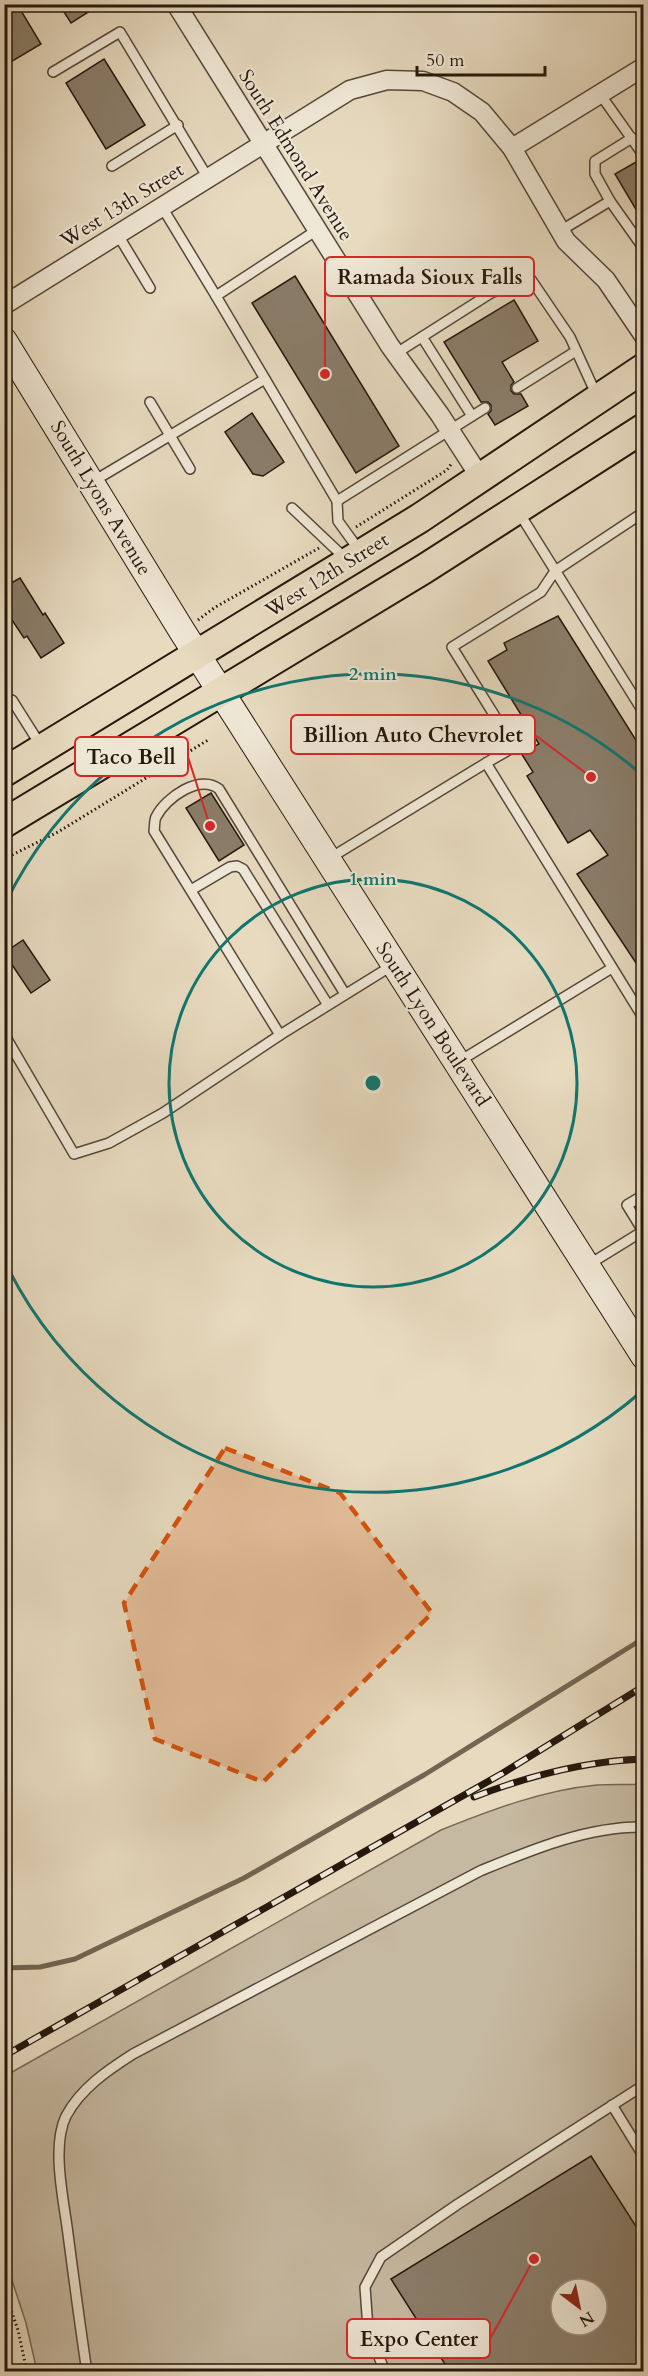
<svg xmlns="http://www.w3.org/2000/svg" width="648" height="2376" viewBox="0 0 648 2376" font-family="Cardo,serif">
<rect width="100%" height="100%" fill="#e7dabf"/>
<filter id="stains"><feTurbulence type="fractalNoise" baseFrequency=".00333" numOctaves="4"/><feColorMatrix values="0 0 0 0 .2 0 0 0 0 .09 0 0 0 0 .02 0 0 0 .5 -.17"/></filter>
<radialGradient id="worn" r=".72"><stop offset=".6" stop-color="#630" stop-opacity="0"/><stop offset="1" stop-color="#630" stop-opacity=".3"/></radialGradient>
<path fill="#c6b9a1" stroke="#766857" stroke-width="1.5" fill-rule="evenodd" d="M643,1784V2371H37L26,2323L5,2259V2076L441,1830C491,1810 543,1790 597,1785C612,1784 628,1785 643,1784ZM561,2289H597V2325H561Z"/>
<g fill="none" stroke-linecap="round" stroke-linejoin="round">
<polyline stroke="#726553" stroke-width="5" points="4,1968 40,1967 75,1959 244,1878 424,1775 644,1638"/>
</g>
<g fill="#8a7d6a" stroke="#26180d" stroke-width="1.5" fill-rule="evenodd">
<polygon points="4,4 17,4 41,44 4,66"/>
<polygon points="59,4 101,4 71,23"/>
<polygon points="104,59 145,125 106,149 66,83"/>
<polygon points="636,162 644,174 644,223 615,174"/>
<polygon points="295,276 399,446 356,473 252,303"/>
<polygon points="514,300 538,341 502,362 514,382 511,385 511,391 514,394 521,394 528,406 495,425 488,414 491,411 491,405 488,402 481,402 444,342"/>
<polygon points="252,413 284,462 263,476 253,474 225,432"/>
<polygon points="20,578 43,615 45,613 64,643 41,658 27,636 24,638 4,608 4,587"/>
<polygon points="558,616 644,753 644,975 577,874 608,855 590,830 568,843 527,776 533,772 521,753 539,744 488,661 507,650 504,643"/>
<polygon points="211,793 244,845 219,861 186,808"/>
<polygon points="23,940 50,980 31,993 4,953"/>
<path d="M591,2156L644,2239V2372H450L391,2279ZM561,2289H597V2325H561Z"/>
</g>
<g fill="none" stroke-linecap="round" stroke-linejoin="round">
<g stroke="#56483a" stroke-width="12">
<g id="lane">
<polyline points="53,72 120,32 208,178"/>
<polyline points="600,94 644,156"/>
<polyline points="112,166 178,125"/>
<polyline points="610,201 595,174 595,161 632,138"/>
<polyline points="162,207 216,296"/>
<polyline points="317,230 216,296 337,501 338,521 359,550"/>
<polyline points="560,231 610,201 644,249"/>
<polyline points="118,235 150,288"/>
<polyline points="422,337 472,416"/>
<polyline points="395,354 491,293 530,278 570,337 597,396"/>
<polyline points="517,388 576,351"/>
<polyline points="150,402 190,469"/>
<polyline points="92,482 265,379"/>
<polyline points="337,501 485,408"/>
<polyline points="292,508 347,560"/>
<polyline points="518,511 644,713"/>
<polyline points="644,512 555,571 541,592 452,647 514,747 486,763 644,1019"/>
<polyline points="4,698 12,700 41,746"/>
<polyline points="330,858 486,763"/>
<polyline points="191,890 230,867 237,866 243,869 328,1005"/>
<path d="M345,994L219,789C200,774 166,797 156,817C154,821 155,826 154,831L280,1035L393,965"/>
<polyline points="4,1034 74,1154 109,1143 163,1113 280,1035"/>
<polyline points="458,1062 612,968"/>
<polyline points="588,1265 643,1231 627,1205 644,1195"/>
<polyline points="612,2105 644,2157"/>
<path d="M87,2372C80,2326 74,2280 68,2234C64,2201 51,2147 66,2116C81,2088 108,2070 133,2054L480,1871C531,1850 588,1826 644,1827"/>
<polyline points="385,2372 368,2329 365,2287 381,2257 458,2204 644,2085"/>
</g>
</g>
<g stroke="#56483a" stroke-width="21">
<g id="street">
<polyline points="176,4 390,346 440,415 480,477"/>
<polyline points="512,148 644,67"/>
<polyline points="4,305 350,90 387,80 423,81 453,92 482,112 512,148 566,241 606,280 644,336"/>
</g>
</g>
<g stroke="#26180d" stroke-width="28">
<polyline id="secondary" points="4,341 182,631 644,1356"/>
</g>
<g stroke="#26180d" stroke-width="32">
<g id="primary">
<polyline points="4,772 420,518 644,368"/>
<polyline points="4,823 424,569 644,428"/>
</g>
</g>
<g stroke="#26180d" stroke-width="3" stroke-dasharray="1.5 3" stroke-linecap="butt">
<polyline points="356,527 447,470 452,463"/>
<polyline points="198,620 214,608 319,548"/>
<polyline points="4,859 58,832 208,740"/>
<polyline points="4,2290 18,2330 27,2372"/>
</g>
<use href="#lane" stroke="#efe7d5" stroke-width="9"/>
<use href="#street" stroke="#efe7d5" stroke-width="18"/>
<use href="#secondary" stroke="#efe7d5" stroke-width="26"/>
<use href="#primary" stroke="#e7dabf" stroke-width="28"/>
<g stroke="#26180d" stroke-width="7">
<g id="rail">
<path d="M474,1797C528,1776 586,1761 644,1759"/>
<polyline points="4,2056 503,1773 644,1686"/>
</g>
</g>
<use href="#rail" stroke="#efe7d5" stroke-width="4.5" stroke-dasharray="14" stroke-linecap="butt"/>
</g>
<path fill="#d5520c" fill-opacity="0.2" stroke="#d5520c" stroke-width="4.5" stroke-dasharray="12 8" stroke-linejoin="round" d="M225,1448L340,1493L432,1613L263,1782L155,1739L124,1603Z"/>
<g fill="none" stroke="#0f766e" stroke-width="3">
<circle cx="373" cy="1083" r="204"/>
<path d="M641 1392A409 409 0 0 1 5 1262M5 904A409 409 0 0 1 641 774"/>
</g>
<g text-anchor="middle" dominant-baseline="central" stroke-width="4.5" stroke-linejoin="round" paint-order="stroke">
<g font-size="20" fill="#26180d" stroke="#efe7d5">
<text transform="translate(296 155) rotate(58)">South Edmond Avenue</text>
<text transform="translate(122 205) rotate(-32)">West 13th Street</text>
<text transform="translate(101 498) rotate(59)">South Lyons Avenue</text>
<text transform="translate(327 575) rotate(-32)">West 12th Street</text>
<text transform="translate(433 1024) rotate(57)">South Lyon Boulevard</text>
</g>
</g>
<circle cx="373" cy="1083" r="9" fill="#0f766e" stroke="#efe7d5" stroke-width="3"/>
<g font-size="18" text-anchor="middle" font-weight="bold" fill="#0f766e" stroke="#efe7d5" stroke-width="4.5" stroke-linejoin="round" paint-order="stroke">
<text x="373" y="680">2 min</text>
<text x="373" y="885">1 min</text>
</g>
<path fill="none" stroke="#d62828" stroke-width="2" d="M325 374L325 276M591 777L535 735M210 826L188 757M534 2259L490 2339"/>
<g fill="#d62828" stroke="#efe7d5" stroke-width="2">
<circle cx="325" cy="374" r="6"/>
<circle cx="591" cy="777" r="6"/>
<circle cx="210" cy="826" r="6"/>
<circle cx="534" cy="2259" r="6"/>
</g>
<g fill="#efe7d5" stroke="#d62828" stroke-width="2">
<rect x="325" y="257" width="209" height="39" rx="6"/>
<rect x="291" y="715" width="244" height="39" rx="6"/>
<rect x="75" y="737" width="113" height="39" rx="6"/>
<rect x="347" y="2319" width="143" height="39" rx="6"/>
</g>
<g font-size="21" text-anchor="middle" font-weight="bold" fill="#26180d">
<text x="430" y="284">Ramada Sioux Falls</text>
<text x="413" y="742">Billion Auto Chevrolet</text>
<text x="131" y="764">Taco Bell</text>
<text x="419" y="2346">Expo Center</text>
</g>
<rect width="648" height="2376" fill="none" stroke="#e7dabf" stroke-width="24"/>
<rect x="6" y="6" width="636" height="2364" fill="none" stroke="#26180d" stroke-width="3"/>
<rect x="12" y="12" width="624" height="2352" fill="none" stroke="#26180d" stroke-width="1.5"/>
<g transform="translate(579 2307) rotate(148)"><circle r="28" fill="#efe7d5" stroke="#9f9485" stroke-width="1.5"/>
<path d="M0-4.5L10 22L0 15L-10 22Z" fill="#8f2418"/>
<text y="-9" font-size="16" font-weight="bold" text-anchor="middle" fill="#26180d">N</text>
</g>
<path d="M417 66v9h128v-9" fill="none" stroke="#26180d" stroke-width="3"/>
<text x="426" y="66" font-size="18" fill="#26180d" stroke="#efe7d5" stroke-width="4.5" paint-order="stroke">50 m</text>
<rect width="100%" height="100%" filter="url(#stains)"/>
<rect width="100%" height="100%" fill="url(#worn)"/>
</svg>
